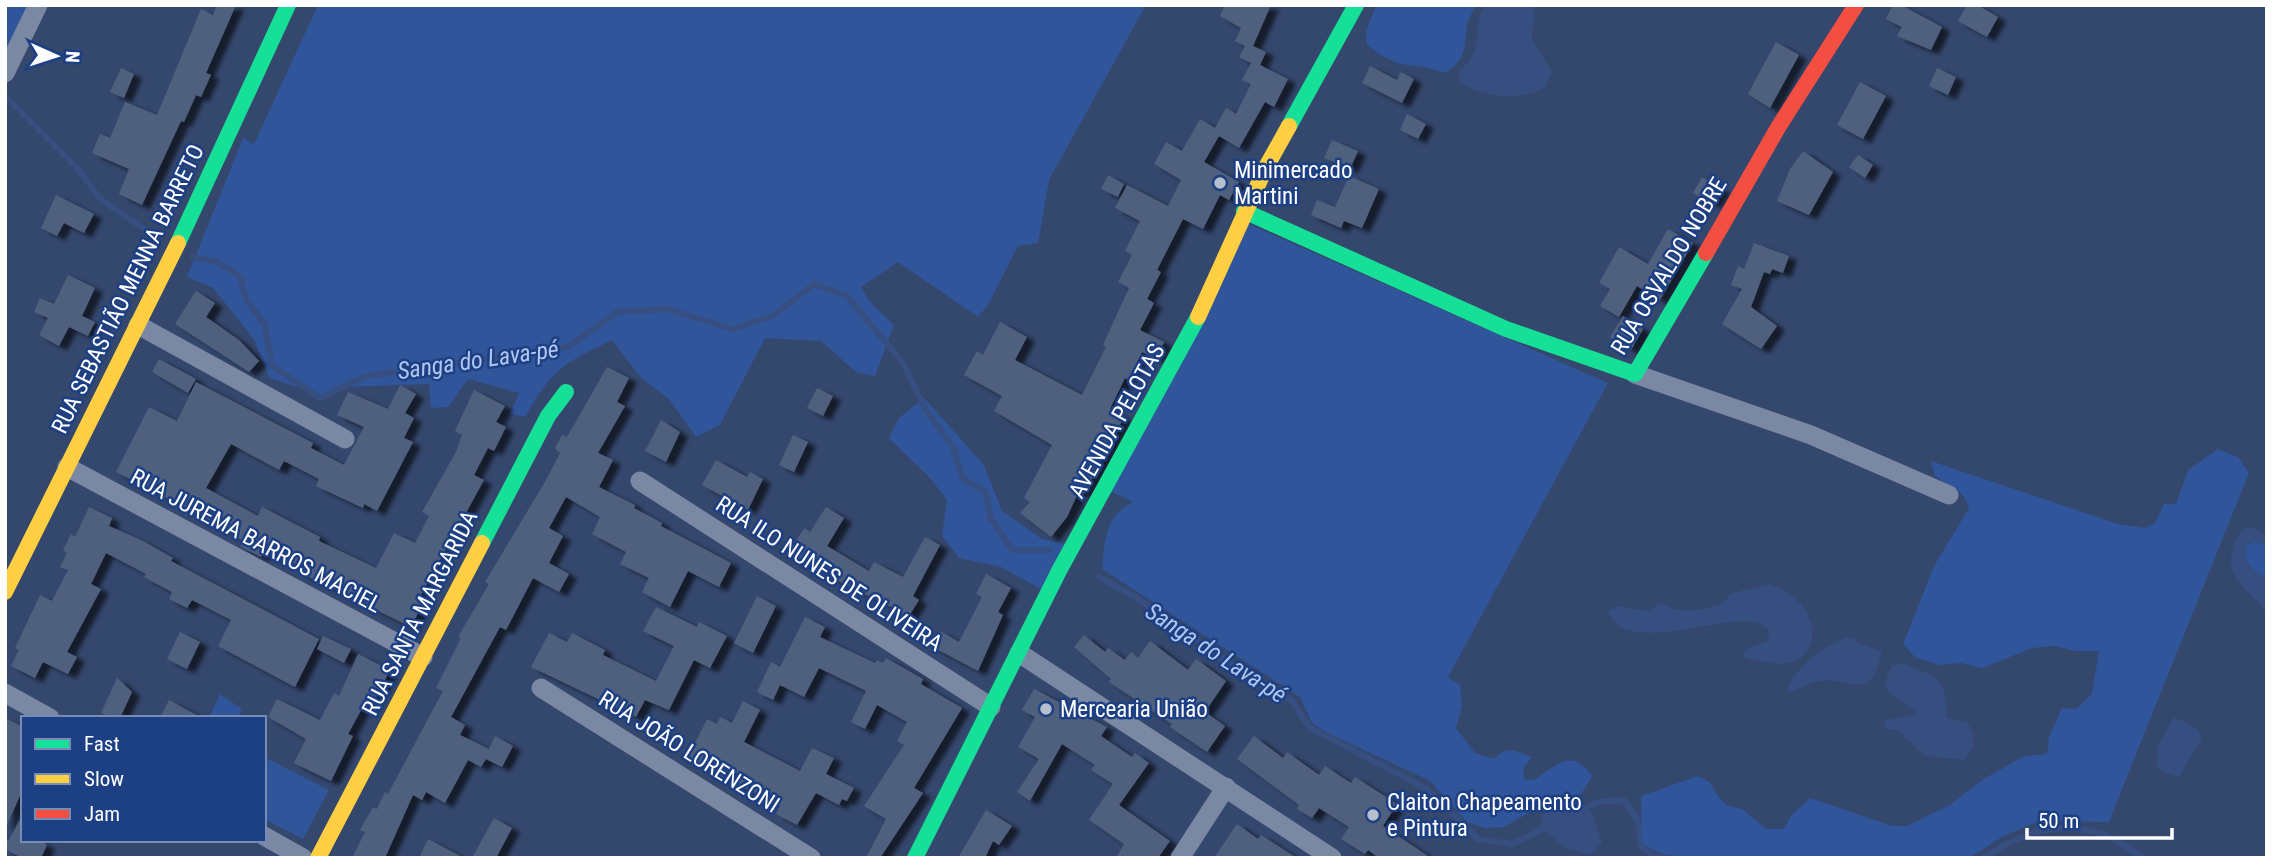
<svg xmlns="http://www.w3.org/2000/svg" width="2272" height="863" viewBox="0 0 2272 863" font-family="'Roboto Condensed',sans-serif">
<defs>
<filter id="shadow"><feDropShadow dx="8" dy="4.5" stdDeviation="2" flood-color="#0009"/></filter>
</defs>
<rect width="100%" height="100%" fill="#34476d"/>
<g fill="#31559b">
<polygon points="9,5 31,5 5,60 5,14"/>
<path d="M318,5H1146L1049,180L1038,243L1018,246L988,305L978,317L898,262L861,287L869,301L894,325L875,376L857,373L821,341L765,338L720,425L696,437L669,399L642,379L612,340C561,365 554,368 525,417L510,414L519,393L468,379L448,407L431,408L429,384L344,387L320,398C303,387 287,385 269,377L254,339L213,288L187,277L243,138L254,144Z"/>
<path d="M1376,5H1477C1473,11 1468,19 1467,25C1464,48 1467,59 1445,73C1410,60 1401,73 1367,45L1366,31Z"/>
<path d="M1244,222L1608,383L1448,677L1460,685L1462,706L1456,728L1475,753L1494,759C1507,745 1516,751 1532,757L1523,769L1525,779L1534,780C1557,765 1572,747 1592,776L1579,798L1549,801L1504,827L1485,828L1467,822L1430,781L1328,733L1312,723L1300,697L1102,569C1105,541 1105,515 1133,502L1102,487Z"/>
<polygon points="924,398 984,465 1002,511 1042,539 1070,545 1046,592 1001,567 959,558 942,536 947,500 931,479 889,438 899,418"/>
<path d="M2218,449L2238,457L2249,473L2109,822L2040,821L2002,837L1969,858H1700C1678,857 1660,857 1642,843L1641,796L1698,776L1710,782L1719,798L1728,806L1742,809L1766,829H1784L1791,816L1810,798L1892,826H1907L1950,805L1982,780L2024,756L2047,754L2049,737L2062,708L2076,709L2092,694L2099,651H2076L2055,646L2032,648L1983,668L1961,663L1940,665L1916,658L1903,644L1934,566L1969,508C1964,488 1949,488 1935,476L1931,461L2118,524L2144,528L2155,523L2164,504H2176L2188,470Z"/>
<polygon points="2256,541 2267,545 2267,578 2253,570 2245,557 2247,545"/>
<polygon points="220,694 242,709 237,718 209,718"/>
<polygon points="264,757 329,790 303,839 264,819"/>
</g>
<g fill="#364e80">
<path d="M1485,5H1535L1532,39L1552,72L1545,88C1515,102 1487,98 1458,82L1460,70C1488,47 1469,31 1485,5Z"/>
<path d="M2254,527L2267,537V545L2256,541L2247,545L2245,557L2253,570L2267,578V612C2252,590 2225,581 2232,552C2235,541 2236,535 2245,528Z"/>
<path d="M1768,584C1830,601 1825,677 1765,662C1756,660 1751,662 1744,657V650L1768,641L1769,630C1765,627 1760,623 1755,622C1720,615 1622,657 1608,611L1618,606L1648,611L1661,603C1678,615 1705,610 1724,603L1729,594Z"/>
<path d="M1846,638H1854L1856,642L1882,651C1870,705 1854,676 1819,681C1809,682 1799,691 1788,692C1789,670 1827,645 1846,638Z"/>
<path d="M1901,663C1939,678 1946,674 1947,718L1967,722C1976,737 1976,746 1965,760L1925,756L1897,729L1887,730L1883,721L1914,714L1916,710C1897,696 1875,695 1892,666Z"/>
<path d="M2173,718C2184,719 2199,727 2202,739L2179,777L2164,773L2156,765L2158,747Z"/>
<polygon points="1583,804 1592,812 1602,843 1589,855 1563,847 1540,825 1545,810"/>
</g>
<g fill="none" stroke-linecap="round" stroke-linejoin="round">
<g stroke="#364e80" stroke-width="6">
<polyline points="5,96 79,170 100,199 153,235"/>
<polyline points="193,257 217,262 240,276 246,299 265,325 272,366 320,398 366,376 568,347 617,312 667,309 733,329 774,315 814,284 847,296 903,363 924,407 953,447 963,479 986,492 990,517 1012,550 1050,550"/>
<polyline points="1099,577 1137,598 1229,663 1292,701 1309,727 1427,789 1478,839 1512,844 1549,826"/>
<polyline points="1581,811 1597,802 1624,800 1639,823 1640,846 1655,857 1665,858"/>
<path d="M1983,858C2022,833 2055,819 2102,834C2116,838 2131,851 2145,858"/>
</g>
</g>
<g fill="#50607e" filter="url(#shadow)">
<polygon points="217,5 236,5 206,73 211,75 201,97 196,95 184,122 181,121 142,205 119,194 129,169 92,153 100,134 110,138 125,102 157,115 201,9 213,15"/>
<polygon points="1225,5 1271,5 1253,46 1266,52 1260,65 1288,79 1274,107 1265,102 1239,148 1219,136 1204,162 1239,182 1229,200 1220,195 1203,229 1183,219 1157,270 1161,272 1147,299 1154,303 1140,330 1164,342 1156,359 1142,352 1128,380 1125,378 1110,409 1124,417 1084,494 1079,491 1067,517 1051,537 1020,513 1030,502 1024,498 1052,445 994,411 1002,396 964,375 977,351 983,355 1000,322 1027,337 1015,360 1082,395 1106,347 1103,345 1129,288 1118,282 1132,255 1125,251 1140,221 1115,208 1127,185 1168,206 1181,180 1154,164 1166,142 1182,151 1200,119 1215,128 1226,108 1236,114 1251,84 1242,80 1251,63 1239,57 1245,46 1235,41 1241,28 1220,16"/>
<polygon points="1893,5 1901,5 1942,27 1931,50 1897,36 1902,27 1886,19"/>
<polygon points="1967,5 1977,5 1998,17 1987,37 1958,21"/>
<polygon points="1776,42 1799,55 1770,108 1748,94"/>
<polygon points="1370,66 1397,80 1401,72 1414,79 1402,103 1362,83"/>
<polygon points="121,68 134,74 124,98 110,92"/>
<polygon points="1937,68 1956,77 1948,95 1929,86"/>
<polygon points="1860,82 1886,96 1863,139 1837,125"/>
<polygon points="1407,114 1426,124 1418,139 1400,130"/>
<polygon points="1332,140 1358,151 1350,169 1324,158"/>
<polygon points="1803,151 1833,172 1809,215 1777,201 1790,169"/>
<polygon points="1858,155 1873,165 1865,178 1849,167"/>
<polygon points="1108,175 1124,184 1118,197 1101,189"/>
<polygon points="1349,176 1379,189 1362,228 1344,221 1341,228 1311,215 1317,200 1335,207"/>
<polygon points="1702,177 1722,189 1713,204 1693,193"/>
<polygon points="56,195 94,214 84,233 64,223 57,236 41,228"/>
<polygon points="1668,229 1693,243 1660,300 1637,286 1619,317 1600,306 1610,289 1599,283 1619,247 1648,264"/>
<polygon points="1754,243 1789,256 1783,273 1772,269 1770,274 1764,272 1751,307 1777,326 1761,349 1722,324 1742,289 1731,285 1738,266 1744,269"/>
<polygon points="68,275 95,288 82,316 95,322 88,336 69,327 59,346 39,335 48,318 34,312 40,298 54,304"/>
<polygon points="196,291 215,303 206,317 239,340 259,361 249,372 175,324"/>
<polygon points="1623,316 1643,329 1631,350 1610,337"/>
<polygon points="159,359 196,379 188,393 152,372"/>
<polygon points="607,367 629,378 617,402 625,406 598,453 613,460 599,487 635,505 634,508 662,523 661,526 731,563 719,587 688,571 670,607 642,592 649,578 620,564 626,552 592,534 600,517 566,497 549,528 563,536 549,563 569,574 559,592 533,578 506,630 500,627 451,717 465,725 460,735 489,749 495,736 513,746 502,767 486,759 481,767 468,760 445,803 426,792 422,800 413,795 385,858 352,858 365,832 360,830 373,807 377,809 385,792 388,794 443,691 436,688 461,638 458,637 489,584 485,582 546,480 560,453 555,448 562,435 567,437"/>
<polygon points="196,382 313,443 311,448 344,465 364,427 337,415 348,392 388,409 400,385 416,394 405,413 414,418 404,438 413,442 377,511 364,504 363,508 316,486 319,479 284,461 279,470 231,444 206,488 258,516 262,507 320,537 319,541 376,568 394,533 415,543 429,516 422,512 456,452 462,435 455,431 474,390 505,406 496,422 506,427 494,451 488,448 474,475 484,480 417,602 422,605 411,627 299,572 301,567 265,548 261,557 240,546 243,541 219,525 116,472 149,407 177,421"/>
<polygon points="817,388 833,396 823,416 807,408"/>
<polygon points="661,420 680,432 666,462 645,451"/>
<polygon points="793,435 808,442 794,472 779,465"/>
<polygon points="716,460 747,477 750,472 763,479 748,510 702,485"/>
<polygon points="89,507 112,518 109,526 143,541 173,558 171,561 319,639 295,687 218,646 231,620 192,600 187,608 169,599 172,592 144,577 146,574 106,553 91,584 101,589 67,652 77,657 68,674 43,662 35,678 11,666 19,650 15,648 40,595 52,601 68,570 60,567 67,553 63,550 71,534 75,537"/>
<polygon points="826,507 844,518 827,546 869,571 874,562 903,577 925,537 940,545 913,596 919,600 904,624 889,614 893,608 787,556 804,528 810,532"/>
<polygon points="986,574 1011,588 998,612 1003,615 978,671 931,646 940,631 959,642 982,597 976,594"/>
<polygon points="757,596 776,606 753,653 734,643"/>
<polygon points="656,607 697,627 699,622 727,636 710,668 694,660 669,710 645,700 636,717 531,667 549,633 567,642 572,633 605,650 603,655 656,681 674,646 643,631"/>
<polygon points="805,617 825,627 820,637 875,663 877,660 883,663 886,658 923,679 921,684 962,708 914,788 923,793 880,858 866,858 886,819 864,806 904,745 897,741 907,722 877,705 865,729 851,722 866,691 819,668 804,697 780,685 773,700 757,692 771,662 780,667"/>
<polygon points="180,632 200,642 187,669 167,659"/>
<polygon points="1084,635 1105,652 1108,648 1125,660 1131,652 1138,658 1150,641 1188,670 1196,659 1226,681 1205,712 1225,726 1207,752 1170,727 1172,724 1109,682 1111,679 1074,647"/>
<polygon points="323,636 351,649 344,663 317,649"/>
<polygon points="358,654 390,670 371,707 365,703 348,734 353,736 331,781 294,763 306,739 268,717 277,699 320,720 334,693 339,696"/>
<polygon points="117,678 132,692 120,718 113,718 101,713"/>
<polygon points="1034,689 1107,727 1101,736 1132,757 1135,753 1149,763 1119,805 1170,841 1158,858 1116,858 1124,844 1089,820 1113,784 1091,770 1095,765 1062,744 1030,801 1017,792 1039,759 1018,747 1035,717 1022,710"/>
<polygon points="169,700 202,718 160,718"/>
<polygon points="743,701 760,710 744,742 800,771 812,748 834,758 826,774 854,788 847,801 842,799 839,805 816,793 797,825 776,814 780,806 687,759 707,719 717,724 720,717 732,723"/>
<polygon points="5,718 23,727 23,789 5,829"/>
<polygon points="1254,736 1283,758 1287,752 1319,775 1325,766 1351,783 1355,777 1397,804 1383,826 1431,858 1379,858 1368,850 1365,854 1341,839 1349,827 1319,808 1312,818 1297,809 1299,805 1237,759"/>
<polygon points="986,810 1012,826 999,845 993,841 985,858 958,858"/>
<polygon points="23,814 23,840 38,840 47,845 41,858 22,858 5,849 5,840 9,840"/>
<polygon points="494,818 512,828 496,858 472,858"/>
<polygon points="1237,824 1258,839 1261,835 1297,858 1214,858"/>
<polygon points="428,839 464,858 419,858"/>
</g>
<g fill="none" stroke-linecap="round" stroke-linejoin="round">
<g stroke="#7b88a3" stroke-width="19">
<polyline points="5,73 38,5"/>
<polyline points="138,325 345,439"/>
<polyline points="1635,374 1811,435 1949,495"/>
<polyline points="67,467 423,657"/>
<polyline points="640,481 991,707"/>
<polyline points="1019,653 1332,858"/>
<polyline points="541,688 811,858"/>
<polyline points="5,693 50,718"/>
<polyline points="264,836 303,858"/>
<polyline points="1180,858 1226,787"/>
</g>
<g stroke="#16e098" stroke-width="16">
<polyline points="1289,126 1356,5"/>
<polyline points="1244,211 1506,329 1635,374 1706,253"/>
<polyline points="178,243 288,5"/>
<polyline points="482,543 548,416 566,392"/>
<polyline points="915,858 1060,569 1198,317"/>
</g>
<g stroke="#ffcf43" stroke-width="16">
<polyline points="1198,317 1265,169 1289,126"/>
<polyline points="5,592 178,243"/>
<polyline points="318,858 482,543"/>
</g>
<polyline stroke="#f24e42" stroke-width="16" points="1706,253 1779,126 1856,5"/>
</g>
<g fill="#b8bfcc" stroke="#1d3f84" stroke-width="2.5">
<circle cx="1220" cy="183" r="7"/>
<circle cx="1046" cy="709" r="7"/>
<circle cx="1373" cy="815" r="7"/>
</g>
<g text-anchor="middle" dominant-baseline="central" stroke-width="5" stroke-linejoin="round" paint-order="stroke">
<g font-size="23" fill="#fff" stroke="#1d3f84" text-anchor="start">
<text x="1234" y="170">Minimercado<tspan x="1234" dy="26">Martini</tspan></text>
<text x="1060" y="709">Mercearia União</text>
<text x="1387" y="802">Claiton Chapeamento<tspan x="1387" dy="26">e Pintura</tspan></text>
</g>
<g font-size="23" fill="#fff" stroke="#1d3f84">
<text transform="translate(1669 266) rotate(-59)">RUA OSVALDO NOBRE</text>
<text transform="translate(128 289) rotate(-64)">RUA SEBASTIÃO MENNA BARRETO</text>
<text transform="translate(1117 421) rotate(-61)">AVENIDA PELOTAS</text>
<text transform="translate(256 541) rotate(28)">RUA JUREMA BARROS MACIEL</text>
<text transform="translate(829 574) rotate(33)">RUA ILO NUNES DE OLIVEIRA</text>
<text transform="translate(420 613) rotate(-63)">RUA SANTA MARGARIDA</text>
<text transform="translate(689 752) rotate(32)">RUA JOÃO LORENZONI</text>
</g>
<g font-size="24" font-style="italic" fill="#b0c7f2" stroke="#1d3f84">
<text transform="translate(478 360) rotate(-8)">Sanga do Lava-pé</text>
<text transform="translate(1216 653) rotate(33)">Sanga do Lava-pé</text>
</g>
</g>
<rect width="2272" height="863" fill="none" stroke="#ffffff" stroke-width="14"/>
<rect x="21" y="716" width="245" height="126" fill="#1d3f84" stroke="#778cb5" stroke-width="2"/>
<rect x="35" y="739" width="35" height="10" fill="#16e098" stroke="#778cb5" stroke-width="2"/>
<text x="84" y="751" font-size="21" fill="#ffffff">Fast</text>
<rect x="35" y="774" width="35" height="10" fill="#ffcf43" stroke="#778cb5" stroke-width="2"/>
<text x="84" y="786" font-size="21" fill="#ffffff">Slow</text>
<rect x="35" y="809" width="35" height="10" fill="#f24e42" stroke="#778cb5" stroke-width="2"/>
<text x="84" y="821" font-size="21" fill="#ffffff">Jam</text>
<g transform="translate(56 56) rotate(93)" stroke="#1d3f84" stroke-width="5" paint-order="stroke">
<path d="M0-5L12 26L0 18L-12 26Z" fill="#ffffff"/>
<text y="-10" font-size="19" font-weight="bold" text-anchor="middle" fill="#ffffff">N</text>
</g>
<path d="M2027 828v10h145v-10" fill="none" stroke="#ffffff" stroke-width="3.5"/>
<text x="2038" y="828" font-size="21" fill="#ffffff" stroke="#1d3f84" stroke-width="5" paint-order="stroke">50 m</text>
</svg>
